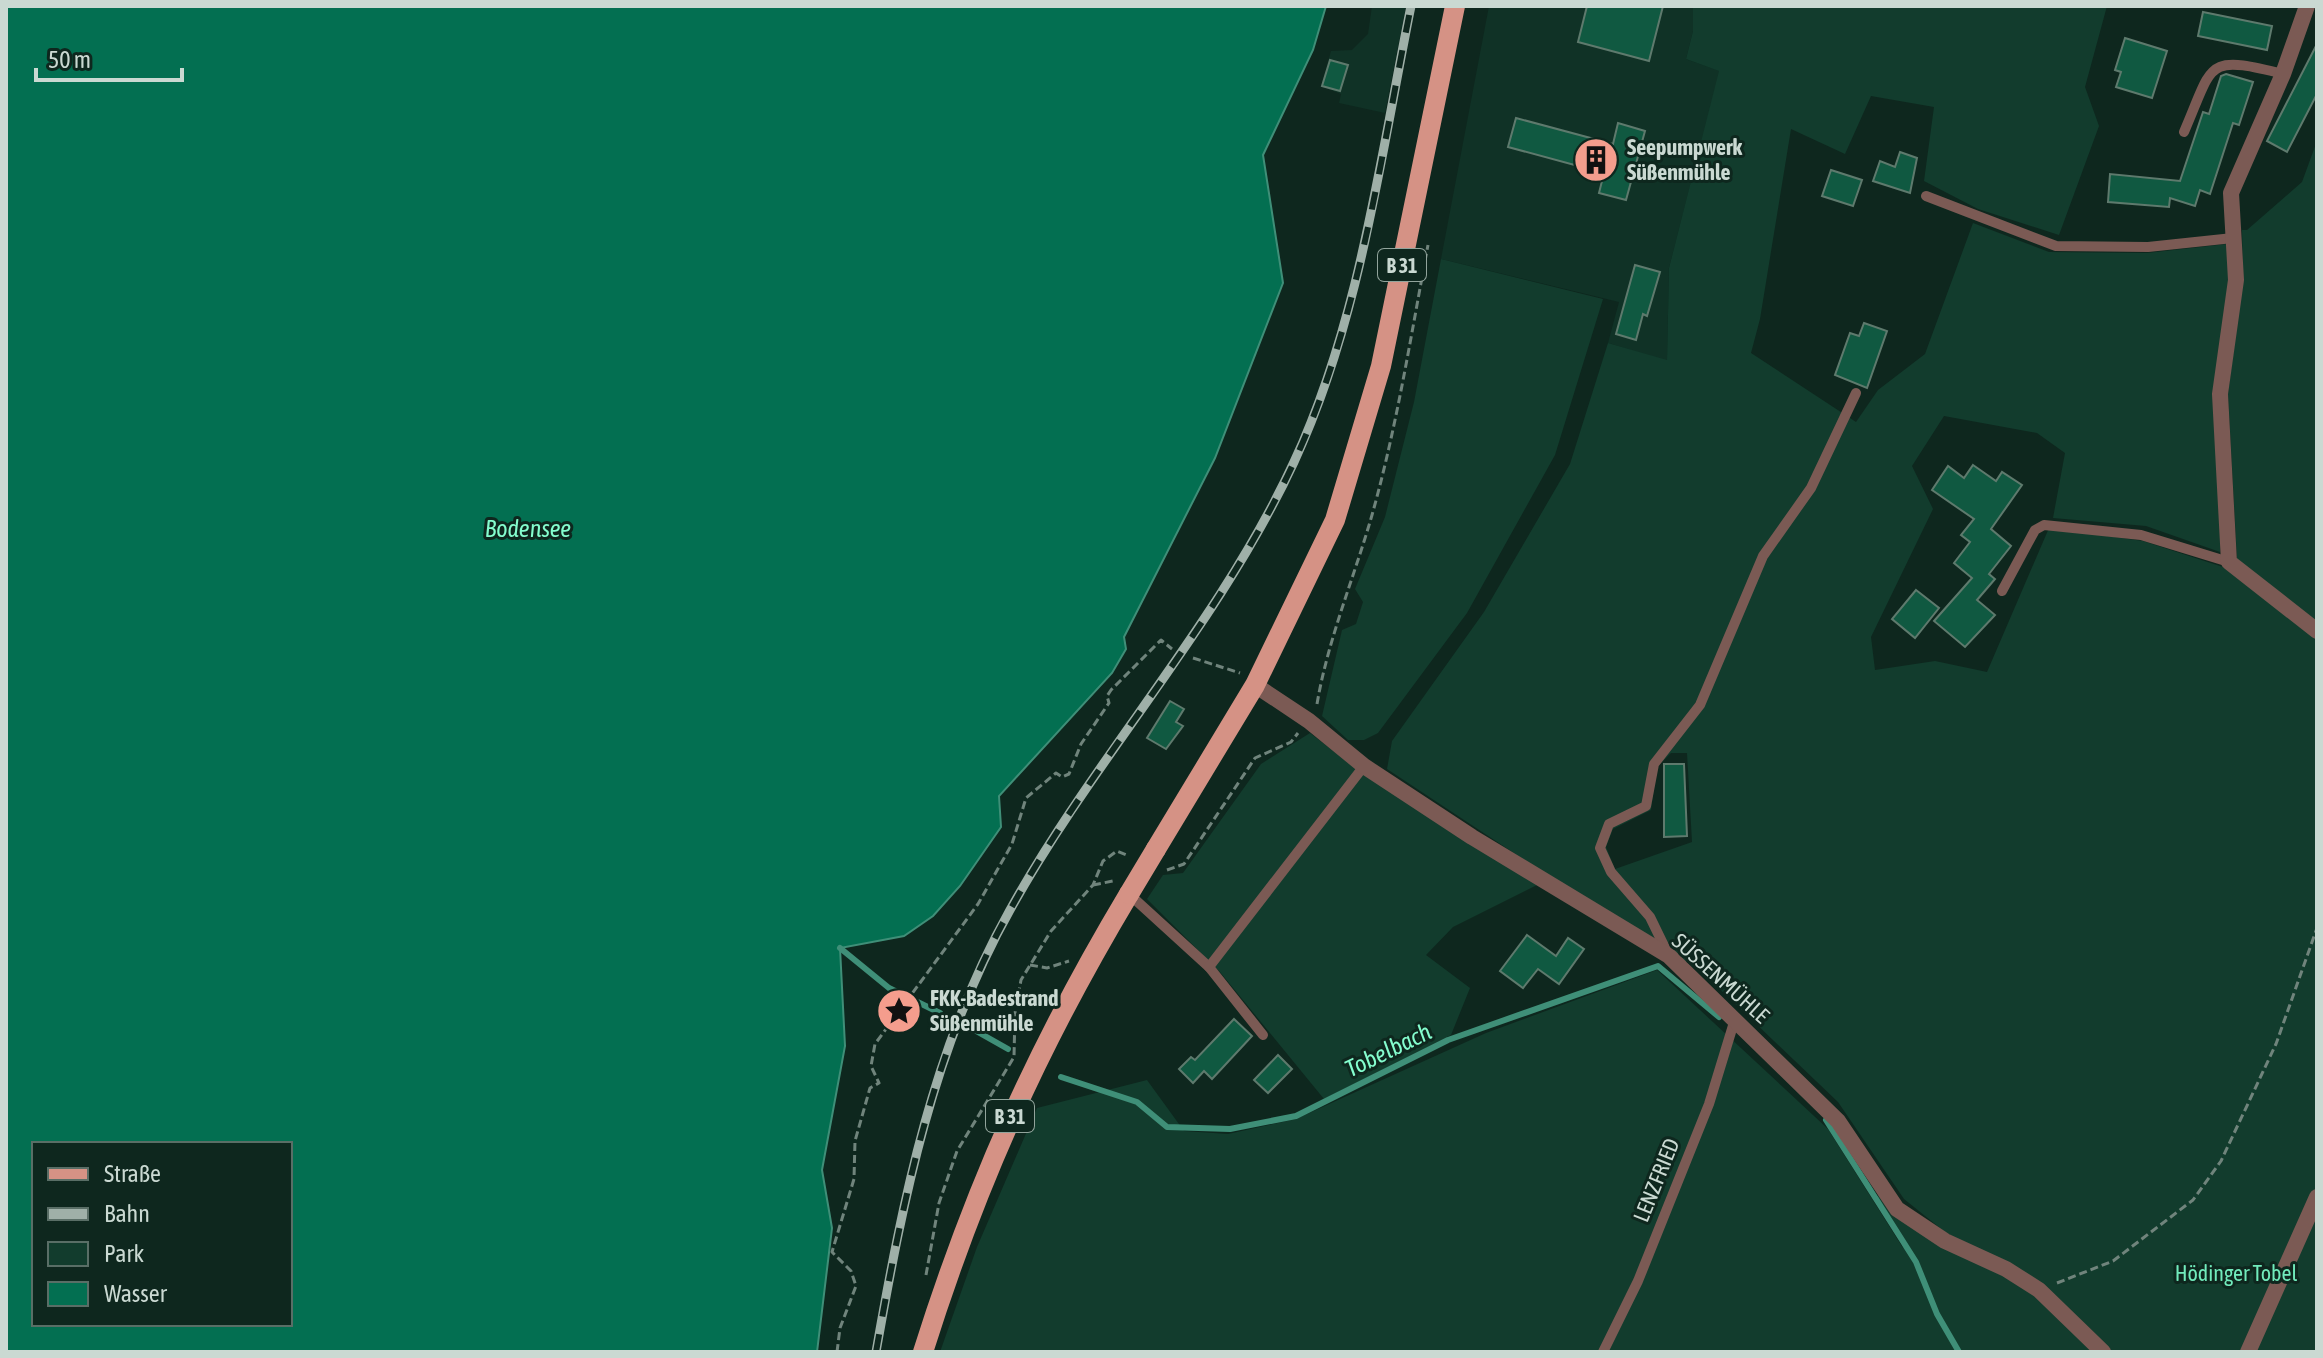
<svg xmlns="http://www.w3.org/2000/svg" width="2323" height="1358" viewBox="0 0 2323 1358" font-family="'Asap Condensed',sans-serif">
<rect width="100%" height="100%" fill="#0e271e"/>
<g fill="#103226">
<polygon points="1372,6 1406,6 1385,113 1339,103 1341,94 1321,86 1331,51 1352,50 1368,34"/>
<polygon points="1489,6 1693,6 1693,31 1686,59 1720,71 1669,268 1667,361 1608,343 1619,302 1441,259"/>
</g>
<g fill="#123c2d" fill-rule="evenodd">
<path d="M1693,6H2107L2085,87L2099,126L2059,235L1978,209L1924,181L1934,107L1871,96L1845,154L1791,129L1760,319L1751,353L1856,422L1878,390L1925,354L1973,223L2049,252L2147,253L2227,244L2230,279L2220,552L2146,526L2053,518L2065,453L2037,433L1944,416L1912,466L1933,509L1871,637L1875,670L1935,661L1987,672L2049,528L2143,541L2223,567L2317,639V1352H940L977,1247L1037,1108L1147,1080L1184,1131L1228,1134L1296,1119L1486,1033L1657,970L1828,1129L1903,1248L1899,1235L1876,1197L1879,1195L1898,1215L2043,1283L1945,1232L1904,1199L1838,1102L1706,976L1652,937L1573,892L1387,769L1392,741L1484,612L1570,464L1608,343L1667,360L1669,268L1719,71L1686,59L1693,31ZM1671,753H1687L1692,842L1615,869L1606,847L1613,829L1651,810L1657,767Z"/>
<polygon points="2317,141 2317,622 2237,559 2228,394 2243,278 2242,230 2247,230 2302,182"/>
<polygon points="1441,259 1603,299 1555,455 1467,613 1378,733 1364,740 1348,740 1322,716 1342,630 1356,624 1363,602 1355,589 1385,517 1414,402"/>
<polygon points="1310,733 1362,773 1537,885 1453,927 1426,955 1470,988 1451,1035 1324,1099 1220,972 1147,899 1163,875 1183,873 1261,764"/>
</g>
<path fill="#036f51" stroke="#3f8f78" stroke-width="2" fill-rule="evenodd" d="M6,6H1326L1313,50L1263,155L1283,283L1215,458L1124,637L1126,649L1112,673L999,796L1001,827L960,886L933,916L904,936L840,948L845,1046L822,1170L832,1228L817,1352H6ZM34,1144H290V1324H34Z"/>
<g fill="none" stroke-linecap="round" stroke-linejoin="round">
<g stroke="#3f8f78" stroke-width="6">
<polyline points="840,948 889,988 940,1013"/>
<polyline points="969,1027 1008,1049"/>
<polyline points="1061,1077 1137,1102 1167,1127 1230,1129 1296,1116 1448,1040 1658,966 1719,1017"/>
<polyline points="1826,1120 1916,1262 1937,1314 1959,1352"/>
</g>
</g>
<g fill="#105941" stroke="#5e7a6d" stroke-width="2">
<polygon points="1587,6 1663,6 1649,61 1578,42"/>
<polygon points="2203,12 2272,26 2267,50 2198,36"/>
<polygon points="2125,38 2167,51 2152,98 2116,87 2121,72 2115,70"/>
<polygon points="2317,44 2317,94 2287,152 2267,141"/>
<polygon points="1330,60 1348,65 1340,91 1322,86"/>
<polygon points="2226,74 2253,82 2239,125 2233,123 2210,194 2200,190 2195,206 2170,198 2169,207 2108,202 2110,174 2180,181 2203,112 2209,114 2221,76"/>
<polygon points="1516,118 1613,144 1618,123 1645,131 1626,200 1599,193 1604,173 1508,147"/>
<polygon points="1900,152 1917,158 1910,193 1873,181 1880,161 1895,167"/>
<polygon points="1831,170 1862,180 1853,206 1822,196"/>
<polygon points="1635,265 1660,272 1647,316 1643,314 1636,340 1616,334"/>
<polygon points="1864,323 1887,331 1867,388 1835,375 1850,333 1859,336"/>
<polygon points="1973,465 1996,481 2002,472 2022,485 1991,529 2011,546 1989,574 1995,579 1977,600 1995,615 1965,647 1934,621 1972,578 1954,563 1970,542 1961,535 1974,519 1932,490 1948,466 1964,478"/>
<polygon points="1916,590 1939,608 1915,638 1892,619"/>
<polygon points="1170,701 1184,709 1176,722 1183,726 1166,749 1147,738"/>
<polygon points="1664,764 1684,764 1687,836 1664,837"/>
<polygon points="1527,935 1556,956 1568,938 1584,949 1559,984 1538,969 1523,988 1500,971"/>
<polygon points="1234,1019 1252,1036 1212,1079 1204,1071 1193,1083 1179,1069 1191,1057 1195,1060"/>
<polygon points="1278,1055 1292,1069 1268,1093 1254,1080"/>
</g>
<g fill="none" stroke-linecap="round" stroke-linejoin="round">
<g stroke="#70847c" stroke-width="3" stroke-dasharray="8 4" stroke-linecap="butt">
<polyline points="1193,658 1240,673"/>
<path d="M1317,704C1328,639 1354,578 1372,515C1397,426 1411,335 1428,245"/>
<polyline points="1167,870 1184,864 1255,758 1291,742 1298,733"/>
<polyline points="1093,885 1113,881"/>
<polyline points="1030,965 1047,968 1069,961"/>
<polyline points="926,1275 939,1203 957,1151 1014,1057 1015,1013 1021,980 1051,931 1093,885 1103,861 1117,851 1129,856"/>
<polyline points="2057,1283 2113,1261 2193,1200 2221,1161 2276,1044 2317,928"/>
<polyline points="837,1352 840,1328 856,1286 851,1271 832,1252 854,1179 855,1141 870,1088 879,1083 871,1066 875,1044 978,904 1012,844 1026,798 1056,773 1062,777 1069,774 1081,744 1109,703 1107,696 1111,690 1161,640 1172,649"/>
</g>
<g stroke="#7b5a54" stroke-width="10">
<path d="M2184,132C2214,63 2204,54 2283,74"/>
<polyline points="1926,196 2056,246 2148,247 2233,238"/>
<polyline points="2002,591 2035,530 2044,525 2141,535 2229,562"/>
<polyline points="1129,894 1209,967"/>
<polyline points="1668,954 1650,917 1611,872 1600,848 1609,824 1646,806 1654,764 1700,705 1763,556 1811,488 1856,393"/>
<polyline points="1263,1035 1209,967 1364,766"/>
<polyline points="1603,1352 1638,1281 1709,1104 1735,1019"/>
</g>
<g stroke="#7b5a54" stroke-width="16">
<polyline points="2307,6 2283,74 2231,193 2236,280 2220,394 2229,562 2317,631"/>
<polyline points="1255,685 1309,721 1364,766 1472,837 1669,956 1838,1121 1897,1209 1945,1241 2006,1269 2039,1290 2103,1352"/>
<polyline points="2248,1352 2317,1197"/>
</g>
<g stroke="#d59285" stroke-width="20">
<polyline points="1156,849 1255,685 1335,520 1381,366 1455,6"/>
<path d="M923,1352C976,1184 1038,1046 1129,894"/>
</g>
<g stroke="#9fb0a8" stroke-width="9">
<path id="rail" d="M876,1352C903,1199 933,1047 1010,910C1096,755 1219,624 1294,462C1360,320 1380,159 1411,6"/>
</g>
<use href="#rail" stroke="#0e271e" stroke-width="6" stroke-dasharray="18" stroke-linecap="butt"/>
<polyline stroke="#d59285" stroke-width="20" points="1129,894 1156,849"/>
</g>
<defs>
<g id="building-disc" transform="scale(2.3)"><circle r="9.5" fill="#f49d8d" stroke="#0e271e"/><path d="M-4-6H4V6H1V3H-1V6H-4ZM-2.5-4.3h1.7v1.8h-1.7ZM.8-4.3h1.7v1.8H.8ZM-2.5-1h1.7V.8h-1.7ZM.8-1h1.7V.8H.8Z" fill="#111"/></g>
<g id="sight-disc" transform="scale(2.3)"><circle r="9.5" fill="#f49d8d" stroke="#0e271e"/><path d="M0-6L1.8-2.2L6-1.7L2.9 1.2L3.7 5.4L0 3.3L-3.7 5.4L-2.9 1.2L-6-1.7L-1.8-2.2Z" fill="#111"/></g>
</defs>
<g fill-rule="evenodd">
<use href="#building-disc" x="1596" y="160"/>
<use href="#sight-disc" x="899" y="1011"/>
</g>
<g text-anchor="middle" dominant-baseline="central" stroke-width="6" stroke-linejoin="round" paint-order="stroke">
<g fill="#0e271e" stroke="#92a49c" stroke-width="2">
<rect x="1378" y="249" width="48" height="32" rx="6"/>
<rect x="986" y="1100" width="48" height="32" rx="6"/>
</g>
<g font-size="20" font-weight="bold" fill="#cad9d2">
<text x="1402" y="265">B 31</text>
<text x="1010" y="1116">B 31</text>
</g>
<g font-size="22" font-weight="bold" fill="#cad9d2" stroke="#0e271e" text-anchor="start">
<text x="1627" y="147">Seepumpwerk<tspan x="1627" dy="25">Süßenmühle</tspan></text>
<text x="930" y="998">FKK-Badestrand<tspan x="930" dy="25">Süßenmühle</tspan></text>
</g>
<g font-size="22" fill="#cad9d2" stroke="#0e271e">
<text transform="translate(1721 978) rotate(42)">SÜSSENMÜHLE</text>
<text transform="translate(1656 1180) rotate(-68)">LENZFRIED</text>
</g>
<g font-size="22" fill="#71ebbc" stroke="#0e271e">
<text x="2236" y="1273">Hödinger Tobel</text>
</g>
<g font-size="24" font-style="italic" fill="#84fdce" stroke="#0e271e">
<text x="528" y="528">Bodensee</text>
<text transform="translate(1388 1050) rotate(-26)">Tobelbach</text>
</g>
</g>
<rect width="2323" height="1358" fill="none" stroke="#cad9d2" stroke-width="16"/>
<rect x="32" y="1142" width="260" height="184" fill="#0e271e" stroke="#596e66" stroke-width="2"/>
<rect x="48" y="1168" width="40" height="12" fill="#d59285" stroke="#596e66" stroke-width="2"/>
<text x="104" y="1182" font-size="24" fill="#cad9d2">Straße</text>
<rect x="48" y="1208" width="40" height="12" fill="#9fb0a8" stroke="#596e66" stroke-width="2"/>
<text x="104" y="1222" font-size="24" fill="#cad9d2">Bahn</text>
<rect x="48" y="1242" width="40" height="24" fill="#123c2d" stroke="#596e66" stroke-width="2"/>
<text x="104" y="1262" font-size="24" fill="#cad9d2">Park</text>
<rect x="48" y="1282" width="40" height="24" fill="#036f51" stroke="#596e66" stroke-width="2"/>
<text x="104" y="1302" font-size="24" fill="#cad9d2">Wasser</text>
<path d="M36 68v12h146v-12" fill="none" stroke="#cad9d2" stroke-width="4"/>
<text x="48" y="68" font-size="24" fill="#cad9d2" stroke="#0e271e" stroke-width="6" paint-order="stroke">50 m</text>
</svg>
